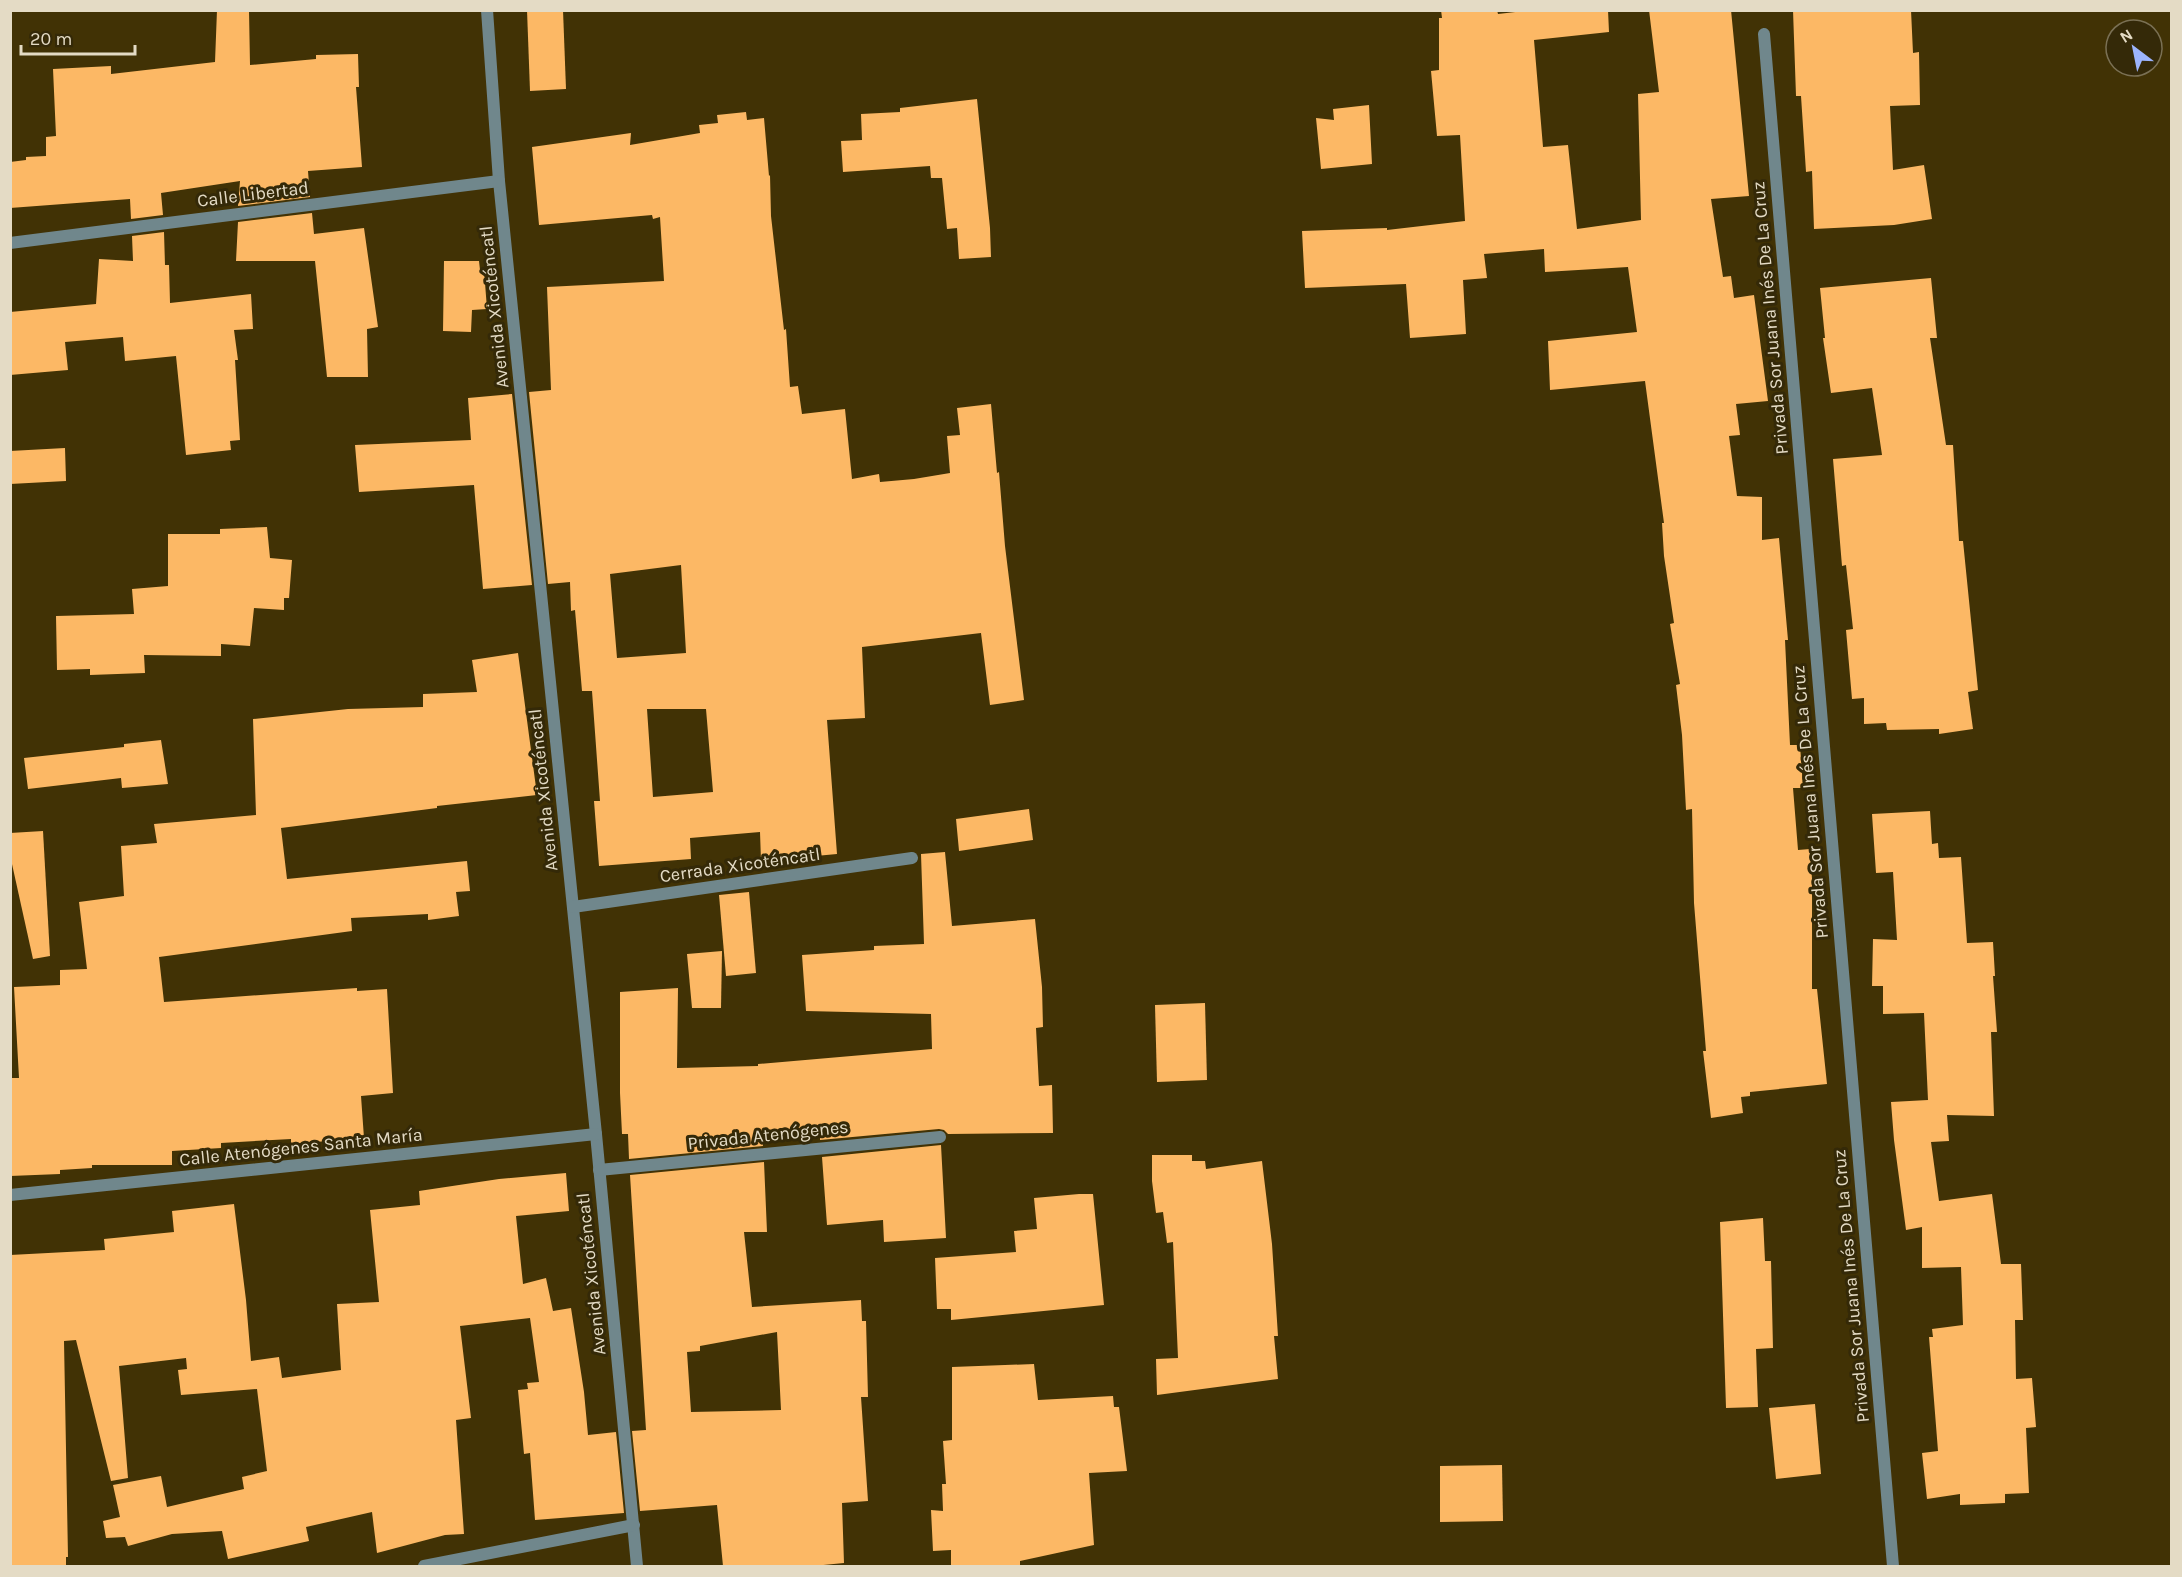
<svg xmlns="http://www.w3.org/2000/svg" width="2182" height="1577" viewBox="0 0 2182 1577" font-family="Karla,sans-serif">
<rect width="100%" height="100%" fill="#413205"/>
<g fill="#fcb865" fill-rule="evenodd">
<polygon points="217,10 249,10 250,65 316,59 316,55 358,54 359,87 356,87 362,167 308,171 310,197 238,206 240,181 161,193 163,215 131,219 130,199 10,208 10,162 26,160 26,157 46,156 46,137 56,136 53,69 111,66 111,74 215,62"/>
<polygon points="527,10 563,10 566,89 530,91"/>
<polygon points="1441,10 1497,10 1498,14 1533,10 1608,10 1609,32 1534,40 1543,147 1568,145 1577,229 1641,220 1638,94 1659,92 1649,10 1731,10 1749,196 1711,199 1723,277 1731,276 1734,298 1754,295 1768,401 1736,404 1740,435 1729,436 1737,496 1762,497 1762,540 1779,538 1788,640 1785,640 1790,745 1800,745 1803,788 1793,788 1798,850 1810,849 1812,879 1812,989 1817,989 1827,1084 1750,1092 1750,1096 1741,1097 1743,1113 1711,1118 1703,1051 1706,1051 1694,903 1692,809 1686,810 1682,735 1676,685 1680,684 1670,624 1674,623 1664,556 1662,523 1664,523 1645,381 1550,390 1548,341 1637,332 1628,267 1545,272 1544,249 1484,254 1487,278 1463,280 1466,334 1410,338 1406,284 1305,288 1302,231 1387,228 1387,230 1465,221 1460,135 1437,136 1431,71 1439,70 1439,18 1442,18"/>
<polygon points="1793,10 1911,10 1913,53 1919,52 1920,105 1890,106 1893,170 1924,165 1932,219 1894,225 1814,229 1812,171 1806,172 1801,96 1796,96"/>
<polygon points="977,99 990,228 991,257 959,259 957,228 947,229 942,178 931,178 930,166 843,172 841,141 862,140 861,114 900,112 900,108"/>
<polygon points="1369,105 1372,164 1321,169 1316,118 1334,120 1333,109"/>
<path d="M746,112L747,120L764,118L769,176L770,175L771,216L784,330L786,329L790,387L798,386L802,414L845,409L852,479L879,474L880,482L914,479L950,473L947,436L960,435L957,408L991,404L997,473L999,472L1005,546L1024,700L990,705L981,633L862,647L865,718L827,720L837,854L761,861L760,832L690,838L691,859L599,866L594,801H600L592,691H582L575,610L571,611L570,582L548,584L529,392L551,390L547,287L664,281L660,217L653,219L652,215L539,225L532,147L631,133L630,145L700,133L699,125L718,123L717,115ZM681,565L686,653L617,658L610,574ZM647,709H706L713,792L653,797Z"/>
<polygon points="312,213 314,234 364,228 378,327 367,329 368,377 327,377 315,261 236,261 238,222"/>
<polygon points="164,232 165,265 169,265 170,303 251,294 253,329 234,330 238,360 235,360 240,440 230,441 231,450 186,455 176,356 125,361 123,337 65,342 68,370 10,375 10,312 96,304 99,259 133,261 132,236"/>
<polygon points="444,261 479,261 480,270 484,270 487,309 472,310 471,332 443,331"/>
<polygon points="1931,278 1937,338 1930,338 1946,445 1953,445 1959,541 1963,541 1978,690 1968,692 1973,729 1939,734 1939,729 1887,730 1886,723 1864,724 1864,698 1852,699 1846,630 1853,629 1846,565 1842,566 1833,459 1882,455 1872,388 1831,393 1823,338 1825,338 1820,288"/>
<polygon points="512,394 532,585 483,589 474,485 359,492 355,445 471,440 468,398"/>
<polygon points="65,448 66,481 10,484 10,451"/>
<polygon points="267,527 270,558 292,560 289,598 284,598 284,610 254,608 250,646 221,644 221,656 144,655 145,673 90,675 90,669 57,670 56,616 134,614 132,589 168,586 168,534 220,534 220,529"/>
<polygon points="518,653 537,795 437,806 437,808 281,828 287,879 467,861 470,891 456,892 459,916 428,920 428,914 351,918 352,931 159,957 164,1002 357,988 357,991 387,989 393,1093 361,1096 364,1138 291,1144 291,1139 221,1143 221,1148 172,1151 172,1165 92,1165 92,1168 60,1170 60,1174 10,1176 10,1078 19,1078 14,987 60,985 60,970 87,969 79,902 124,896 121,846 157,843 154,824 256,815 253,719 348,709 423,707 423,694 477,692 472,660"/>
<polygon points="161,740 168,784 122,788 121,778 28,789 24,758 124,747 124,744"/>
<polygon points="1029,809 1033,840 959,851 956,819"/>
<polygon points="1930,811 1932,844 1938,843 1939,858 1961,857 1967,943 1993,942 1995,976 1993,976 1997,1032 1991,1032 1994,1116 1947,1115 1949,1141 1931,1142 1939,1201 1992,1194 2001,1264 2021,1264 2023,1320 2015,1320 2016,1379 2032,1378 2036,1427 2026,1428 2029,1493 2005,1494 2005,1503 1960,1505 1960,1494 1927,1499 1922,1453 1938,1451 1929,1337 1933,1337 1932,1329 1963,1325 1961,1267 1922,1268 1922,1227 1906,1230 1894,1140 1891,1102 1928,1100 1924,1013 1883,1014 1883,986 1872,986 1873,939 1897,940 1893,872 1876,873 1872,814"/>
<polygon points="43,831 50,956 33,959 10,855 10,833"/>
<polygon points="945,852 952,926 1035,919 1042,987 1043,1027 1036,1028 1039,1086 1052,1085 1053,1133 948,1134 944,1130 939,1129 820,1140 820,1135 762,1140 763,1146 629,1159 628,1134 622,1134 620,1093 620,992 678,988 677,1068 758,1066 758,1064 932,1049 931,1014 806,1011 802,955 874,950 874,946 924,944 921,854"/>
<polygon points="749,892 756,973 726,976 719,895"/>
<polygon points="722,951 721,1008 692,1008 687,954"/>
<polygon points="1205,1003 1207,1080 1157,1082 1155,1005"/>
<polygon points="941,1145 946,1238 884,1242 883,1220 827,1225 822,1157"/>
<polygon points="1152,1155 1192,1155 1192,1161 1205,1161 1206,1169 1262,1161 1272,1244 1278,1336 1274,1336 1278,1379 1157,1395 1156,1359 1178,1358 1173,1242 1167,1243 1163,1212 1156,1213 1152,1181"/>
<path d="M764,1162L767,1232H744L752,1307L861,1300L862,1321H866L868,1397H861L868,1501L842,1503L844,1563L813,1566H723L717,1505L640,1511L632,1431L646,1430L630,1175ZM777,1332L781,1410L691,1412L687,1352L700,1351V1346Z"/>
<polygon points="566,1173 569,1211 516,1216 523,1284 546,1278 553,1311 571,1308 584,1392 588,1435 616,1432 624,1513 535,1520 530,1453 524,1454 518,1390 528,1389 527,1383 539,1382 530,1318 460,1326 471,1418 456,1420 464,1534 445,1535 377,1553 372,1512 306,1527 309,1541 228,1559 222,1531 172,1534 128,1546 125,1537 106,1538 103,1521 120,1517 113,1485 161,1476 167,1507 244,1489 242,1477 267,1471 257,1389 181,1395 178,1370 187,1369 186,1358 119,1366 128,1478 111,1481 76,1340 64,1341 68,1557 66,1557 66,1566 10,1566 10,1255 105,1250 104,1239 174,1232 172,1211 234,1204 246,1300 251,1361 279,1357 282,1378 341,1370 337,1304 379,1302 370,1210 420,1205 419,1191 499,1179"/>
<polygon points="1079,1194 1093,1194 1104,1305 951,1320 951,1309 937,1309 935,1258 1016,1252 1014,1231 1037,1229 1034,1198"/>
<polygon points="1763,1218 1765,1261 1771,1261 1773,1348 1756,1349 1758,1407 1726,1408 1720,1222"/>
<polygon points="1034,1364 1038,1400 1113,1396 1114,1407 1119,1407 1127,1471 1089,1473 1094,1545 1020,1561 1020,1566 951,1566 951,1550 933,1551 931,1510 943,1511 942,1484 946,1484 943,1441 952,1440 952,1367"/>
<polygon points="1815,1404 1821,1474 1776,1479 1769,1408"/>
<polygon points="1502,1465 1503,1521 1440,1522 1440,1466"/>
</g>
<g fill="none" stroke-linecap="round" stroke-linejoin="round">
<g stroke="#70878c" stroke-width="12">
<polyline points="487,10 499,181 596,1134 637,1566"/>
<polyline points="1764,34 1893,1566"/>
<polyline points="10,243 499,181"/>
<polyline points="573,907 912,858"/>
<polyline points="599,1170 940,1137"/>
<polyline points="10,1195 596,1134"/>
<polyline points="424,1566 634,1525"/>
</g>
</g>
<g text-anchor="middle" dominant-baseline="central" stroke-width="6" stroke-linejoin="round" paint-order="stroke">
<g font-size="18" fill="#e4dbc5" stroke="#342908">
<text transform="translate(253 194) rotate(-7)">Calle Libertad</text>
<text transform="translate(494 307) rotate(-96)">Avenida Xicoténcatl</text>
<text transform="translate(1770 318) rotate(-95)">Privada Sor Juana Inés De La Cruz</text>
<text transform="translate(543 790) rotate(-96)">Avenida Xicoténcatl</text>
<text transform="translate(1810 802) rotate(-95)">Privada Sor Juana Inés De La Cruz</text>
<text transform="translate(740 865) rotate(-8)">Cerrada Xicoténcatl</text>
<text transform="translate(768 1135) rotate(-6)">Privada Atenógenes</text>
<text transform="translate(301 1147) rotate(-6)">Calle Atenógenes Santa María</text>
<text transform="translate(591 1274) rotate(-96)">Avenida Xicoténcatl</text>
<text transform="translate(1851 1286) rotate(-95)">Privada Sor Juana Inés De La Cruz</text>
</g>
</g>
<rect width="2182" height="1577" fill="none" stroke="#e4dbc5" stroke-width="24"/>
<g transform="translate(2134 48) rotate(328)"><circle r="28" fill="#342908" stroke="#7a7054" stroke-width="1.5"/>
<path d="M0-4.5L10 22L0 15L-10 22Z" fill="#9cb4fd"/>
<text y="-9" font-size="16" font-weight="bold" text-anchor="middle" fill="#e4dbc5">N</text>
</g>
<path d="M21 45v9h114v-9" fill="none" stroke="#e4dbc5" stroke-width="3"/>
<text x="30" y="45" font-size="18" fill="#e4dbc5" stroke="#342908" stroke-width="4.5" paint-order="stroke">20 m</text>
</svg>
